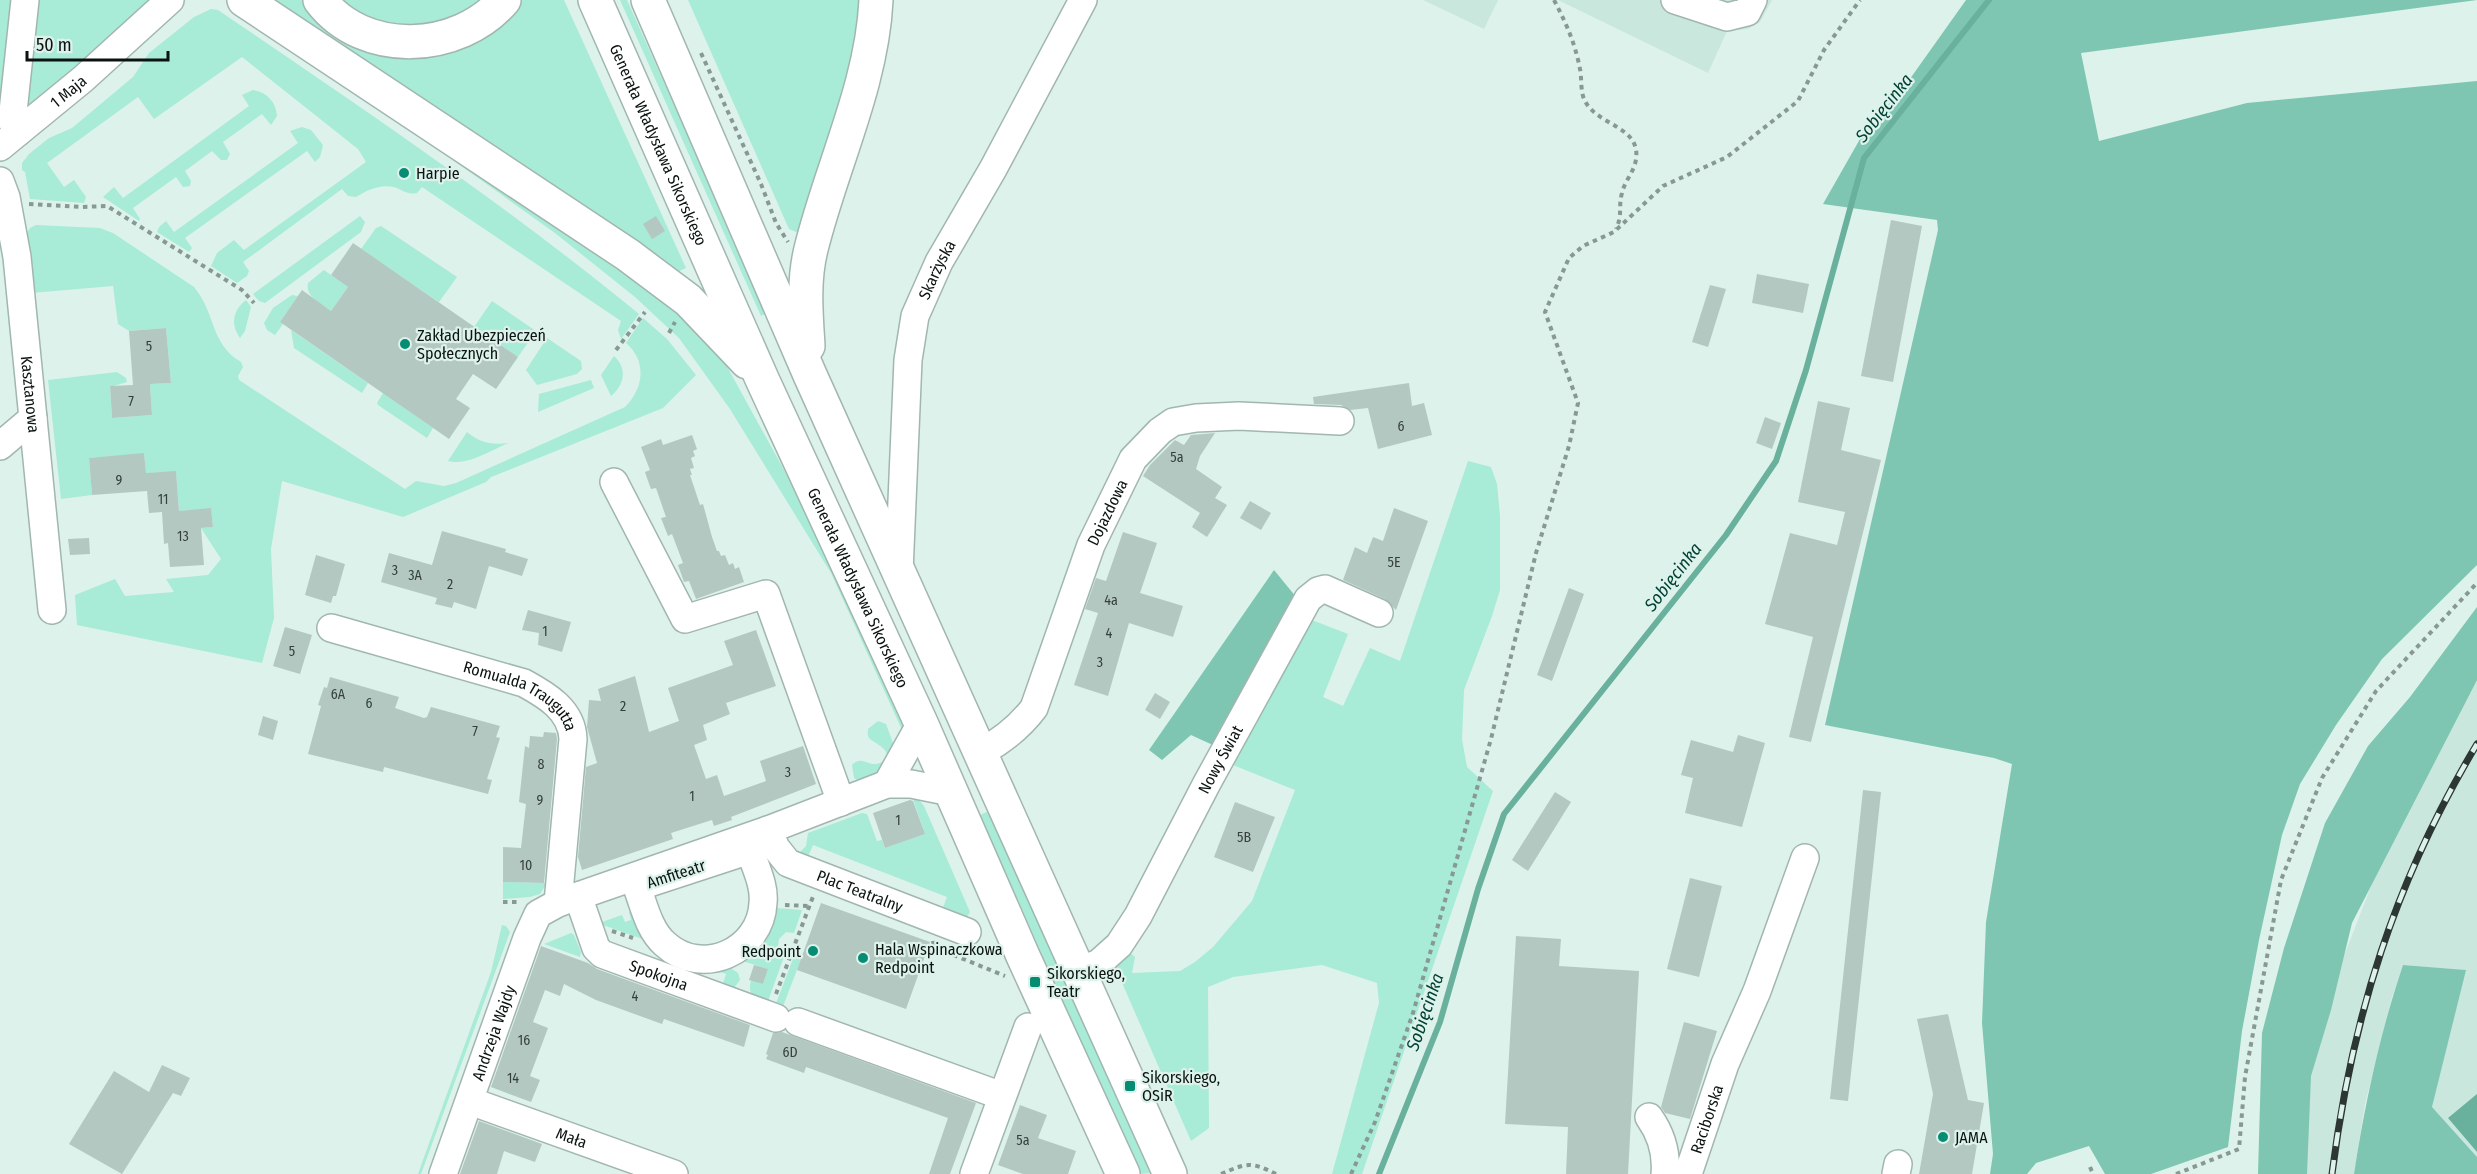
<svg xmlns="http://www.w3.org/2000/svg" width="2477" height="1174" viewBox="0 0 2477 1174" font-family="'Fira Sans Condensed',sans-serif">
<rect width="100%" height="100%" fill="#ddf2eb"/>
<g fill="#c9e7dd">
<polygon points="1423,0 1498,0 1484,29"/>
<polygon points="1558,0 1772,0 1760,22 1748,29 1727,31 1708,73"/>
<polygon points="2477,669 2477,1157 2432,1107 2465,970 2403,965 2392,997 2365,1104 2354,1174 2293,1174 2303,1062 2433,726"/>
</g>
<g fill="#a8ebd7">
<polygon points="0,0 18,0 0,126"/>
<polygon points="33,0 158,0 18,113"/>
<polygon points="273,0 309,0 393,49 520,0 564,0 686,268 675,273"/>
<polygon points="336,0 494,0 458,25 381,26"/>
<polygon points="620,0 627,0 767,313 761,316"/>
<polygon points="688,0 861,0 853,78 808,237 789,229"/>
<path d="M211,9L218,10C362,108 505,204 639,314L621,339L618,330L621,321L422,187L417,193C407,195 403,190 394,187C380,184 367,190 356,197L348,196L342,189L243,262L249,271L247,276L237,283L211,266L217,253L234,240L244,250L366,162L358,149L242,57L154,119L138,97L47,163L64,187L74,180L86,197L84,203L30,199L25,172L22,170V163L29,154L49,138L72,128L133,77L149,53L194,17Z"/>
<path d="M253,90C267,92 276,102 277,116L271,125L262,114L223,142L230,154L227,160H221L212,151L185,171L191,181L190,186L183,187L176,177L133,208L140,219L139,221L103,197L114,187L123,198L249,106L242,95Z"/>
<polygon points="302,127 311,130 323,145 320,157 315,162 307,151 185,238 192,248 189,252 157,232 159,227 166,221 174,232 298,143 290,131"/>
<polygon points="415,133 675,306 719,352 827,548 902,719 902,730 831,573 730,409 679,338 635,297 555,233"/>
<polygon points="360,216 365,222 361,232 265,303 259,301 253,294"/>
<path d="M36,225L100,228L113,233L194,287C216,313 210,344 241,362L243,367L238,376L239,380L405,489L416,481L444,486L456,483L625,407C644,388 647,361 626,343L643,318L667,339L696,375L663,408L491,477L486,482L403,517L282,481L271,549L274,618L262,663L77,625L75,595L115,579L125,596L174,592L166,579L208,575L221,559L201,528L213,527L211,509L179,511L176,472L146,473L144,454L89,458L92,495L61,499L48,380L117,372L126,378L127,382L110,387L112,418L152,415L150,384L171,383L166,328L129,331L118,324L113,286L31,293L25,236L30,228Z"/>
<polygon points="381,226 457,277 439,302 361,249 376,228"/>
<path d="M324,270L348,287L331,311C321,303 305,297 308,283Z"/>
<polygon points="292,295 298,296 280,322 283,324 275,335 267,330 264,323 273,308"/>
<path d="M246,300L251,307L245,331L240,338C230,324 233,310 246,300Z"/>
<polygon points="492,301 536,331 518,357 474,327"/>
<polygon points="291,330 368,383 362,393 294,348"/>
<polygon points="547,338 581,361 582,369 577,374 537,385 526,370"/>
<path d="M614,356C628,369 624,385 611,396L601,375Z"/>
<polygon points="591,380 594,388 538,412 539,394"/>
<polygon points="383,393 433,428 427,438 378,405 377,403"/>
<path d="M467,432C480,443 492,445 508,443C490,451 467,466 448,461Z"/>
<polygon points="1468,461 1491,467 1497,484 1500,516 1500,590 1492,616 1464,690 1462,739 1467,767 1493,791 1362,1174 1332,1174 1379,1003 1377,983 1322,965 1233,977 1208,987 1209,1128 1191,1141 1113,962 1126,949 1135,957 1132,973 1180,971 1195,962 1213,947 1252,901 1295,790 1228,763 1312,620 1348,634 1323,697 1343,706 1370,648 1400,661"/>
<path d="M878,721L886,724L893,743C887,761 878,780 857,780L854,778L852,765C862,754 869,768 880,763C900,753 872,742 869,738C867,735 868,732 868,729Z"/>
<polygon points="913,799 919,800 924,806 970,912 964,922 941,913 947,897 813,845 807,859 799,853 806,846 808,833 862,813 867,814 877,841 882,840 885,848 925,834"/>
<polygon points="989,811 1150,1173 1140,1174 980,815"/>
<polygon points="503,882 547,883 540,894 530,897 503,899"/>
<polygon points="644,907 651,942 603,925 602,922 622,915 625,922 631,920 629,912"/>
<path d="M763,907L802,910L794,933L786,932L779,939L778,946L785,954L767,1004C755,999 747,995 751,980L763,984L768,969L736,959L732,969L738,973L740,980L734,988L722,987L726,974L700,965L695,976L692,975L695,963L683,959L677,971L678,957L708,960Z"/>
<polygon points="502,925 506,926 510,932 421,1174 418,1174 491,972"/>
<polygon points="571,933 574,935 581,952 580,957 544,944"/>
<polygon points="796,951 803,954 782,1009 775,1006"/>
</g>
<g fill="#7ec6b1">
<polygon points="1966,0 2477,0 2081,53 2099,141 2247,103 2477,81 2477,565 2382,659 2336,725 2300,784 2282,835 2259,940 2242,1031 2228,1147 2151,1174 2105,1174 2089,1146 2036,1163 2027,1174 1990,1174 1993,1154 1982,1023 1986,922 2012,764 1994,758 1825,725 1938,230 1937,220 1823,204 1860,139 1912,76"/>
<polygon points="1274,570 1301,603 1215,746 1191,735 1162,760 1149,750"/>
<polygon points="2477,607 2477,680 2352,923 2331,1010 2311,1076 2307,1174 2258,1174 2262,1033 2284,948 2325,823 2368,746 2410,697"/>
<path d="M2403,965L2466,970L2432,1107L2477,1157V1174H2354C2365,1103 2380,1033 2403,965Z"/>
</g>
<polygon fill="#6ab19d" points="2477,1094 2477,1152 2448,1118"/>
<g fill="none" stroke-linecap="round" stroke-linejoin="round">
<polyline stroke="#6ab19d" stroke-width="6" points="1379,1174 1440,1022 1478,889 1504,814 1726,535 1776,461 1806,370 1864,158 1989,0"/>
</g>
<g fill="#b4c8c2">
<polygon points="656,216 665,231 652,239 643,224"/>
<polygon points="1891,220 1922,226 1893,382 1861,376"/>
<polygon points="353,243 518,357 496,389 473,374 456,399 470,408 449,439 280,322 302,290 331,311 348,287 331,275"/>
<polygon points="1757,274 1809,284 1803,313 1752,303"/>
<polygon points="1710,285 1726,289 1708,347 1692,342"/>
<polygon points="166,328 171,383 150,384 152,415 112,418 110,386 133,385 129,331"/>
<polygon points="1409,383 1412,406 1424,403 1432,435 1378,449 1368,408 1350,410 1341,405 1314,404 1313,397"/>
<polygon points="1818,401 1850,408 1841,450 1881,460 1811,742 1789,737 1813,637 1765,624 1790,533 1837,545 1845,512 1798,502"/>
<polygon points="1765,417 1781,423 1772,449 1756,443"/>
<polygon points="1215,433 1200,456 1196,469 1222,487 1215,498 1227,505 1207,537 1192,527 1200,513 1143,476 1150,465 1175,440 1184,445 1191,435"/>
<polygon points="692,435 697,449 693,451 695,456 691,458 694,468 690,469 692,475 690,475 700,505 703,504 712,537 717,551 719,551 721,556 725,555 729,565 733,563 735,569 739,567 744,582 696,599 689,581 684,582 678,565 683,563 672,534 668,536 661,518 666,517 656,488 651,489 648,481 645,472 650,470 641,447 661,439 663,445"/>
<polygon points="144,453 146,473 176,471 179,511 211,508 213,527 201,528 204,565 170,567 168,543 164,544 162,512 149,513 147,491 92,495 89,458"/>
<polygon points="1250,501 1271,513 1261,530 1240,518"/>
<polygon points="1394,508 1428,521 1396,610 1385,599 1343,580 1355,547 1367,553 1373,537 1383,541"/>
<polygon points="442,531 506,549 505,552 528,559 522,576 489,566 476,609 454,602 452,608 435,604 437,598 381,582 389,553 432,565"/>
<polygon points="1123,532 1157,543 1140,593 1183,606 1173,637 1129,623 1108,696 1074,685 1098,613 1085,609 1096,578 1106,581"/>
<polygon points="89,538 90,554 70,555 68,539"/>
<polygon points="316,555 345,564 336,596 333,596 331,603 305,595"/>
<polygon points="1569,588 1584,594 1552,681 1537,675"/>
<polygon points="528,610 571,622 562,652 538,645 539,633 522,630"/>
<polygon points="285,627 312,635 300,674 273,666"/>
<polygon points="756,630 776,686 726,703 730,714 703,725 707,740 694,745 706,779 717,775 724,796 766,781 760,761 803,746 816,784 731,817 732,820 714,826 712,820 671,833 673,839 582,870 578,857 586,767 597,763 587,727 589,700 601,701 598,689 635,676 649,732 679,721 668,688 733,665 724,641"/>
<polygon points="330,677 399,697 395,708 424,718 427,717 431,707 500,726 496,737 500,738 487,779 492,780 488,794 384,767 383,772 308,754 321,706 318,705 324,687 327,688"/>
<polygon points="1155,693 1170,702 1160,719 1145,710"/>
<polygon points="263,716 278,721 273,740 258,735"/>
<polygon points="544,732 556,733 557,739 544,883 503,882 503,847 521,848 526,804 519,802 525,746 529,748 530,736 543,737"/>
<polygon points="1738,735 1765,743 1742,827 1685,813 1693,778 1681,775 1691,740 1733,752"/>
<polygon points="1863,790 1881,792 1848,1101 1830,1099"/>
<polygon points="1555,792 1571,802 1528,871 1512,860"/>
<polygon points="910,800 913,801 925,834 885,848 873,813"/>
<polygon points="1235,802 1275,817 1253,872 1214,857"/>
<polygon points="1690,878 1722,886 1699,977 1667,969"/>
<polygon points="821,903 930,942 906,1009 797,970"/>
<polygon points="1516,936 1561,939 1559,966 1639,971 1628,1174 1566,1174 1568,1127 1505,1124"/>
<polygon points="541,946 588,963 597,969 750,1025 744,1047 664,1019 662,1024 596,1000 564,984 560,996 545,990 533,1022 548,1028 530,1076 540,1080 531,1102 491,1087"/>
<polygon points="754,965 768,969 763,984 749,980"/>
<polygon points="1948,1014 1968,1100 1984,1103 1972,1174 1919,1174 1933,1094 1917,1019"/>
<polygon points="1684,1022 1717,1031 1690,1119 1665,1113 1661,1107"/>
<polygon points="782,1032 976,1103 950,1174 929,1174 948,1118 806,1067 804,1073 766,1059 768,1055 766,1054 773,1033"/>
<polygon points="162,1065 190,1078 181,1096 173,1093 122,1174 69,1144 114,1071 149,1092"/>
<polygon points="1020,1105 1047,1115 1038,1138 1076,1151 1068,1174 1023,1174 998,1165"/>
<polygon points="479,1121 542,1144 535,1162 504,1151 497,1174 460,1174"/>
</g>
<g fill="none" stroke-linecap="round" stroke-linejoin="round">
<g stroke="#a2b6b0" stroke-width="30">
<g id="minor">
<polyline points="1675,0 1727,17 1747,12 1753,0"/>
<polyline points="18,132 12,121 25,0"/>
<path id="s1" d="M0,147L83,79L170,0"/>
<path id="s2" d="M0,181L6,197L17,257L52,610"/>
<polyline points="0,446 33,418"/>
<polyline points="614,482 685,619 766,594 841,802"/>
<path id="s3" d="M899,572L908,360L915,316L939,262L993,169L1083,0"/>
<path id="s4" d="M331,628L524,683C546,695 572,710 573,739L558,903"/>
<path id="s5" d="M980,753C1002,741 1019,728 1034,708L1091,545L1133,459L1160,431L1173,422L1196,418L1239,416L1340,421"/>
<polyline points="887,784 921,723"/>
<path id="s6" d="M768,830L776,848L788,863L967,932"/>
<path d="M750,850C755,867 765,885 763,903C761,951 702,978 665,944C649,930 644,906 637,887Z"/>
<path id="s7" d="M578,896L596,948L602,954L776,1018"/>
<path id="s8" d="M1078,971L1099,963L1119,945L1138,916L1207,783L1308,599L1318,591L1325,589L1379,613"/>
<polyline points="798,1022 1002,1096"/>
<path id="s9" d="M470,1101L674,1174"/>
<path d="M1649,1117C1661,1134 1667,1153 1665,1174"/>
<path id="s10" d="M443,1174L527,938L538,914L558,903L768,830L887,784H911L951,792"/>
<polyline points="974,1174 1028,1027"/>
<path id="s11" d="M1688,1174L1725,1064L1757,991L1805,858"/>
<polyline points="1896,1174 1898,1164"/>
</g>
</g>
<g stroke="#a2b6b0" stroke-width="36">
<g id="major">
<polyline points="244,0 628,255 688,300 747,362"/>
<path d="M320,0C364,58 459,53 504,0"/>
<path id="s12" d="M595,0L762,379L921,723L1023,956L1123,1174"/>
<polyline points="648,0 810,375 1170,1174"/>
<path d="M808,346C806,314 803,281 811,249C831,167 872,86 876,0"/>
</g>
</g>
<g stroke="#889892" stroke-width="4" stroke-dasharray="4.5 4.5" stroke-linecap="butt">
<path d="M1554,0C1566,23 1575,43 1580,69C1582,78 1580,92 1585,101C1598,127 1645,126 1635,164C1632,174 1624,183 1622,193C1618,207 1623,214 1616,229"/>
<polyline points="701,53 761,184 776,223 788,242"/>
<polyline points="29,204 82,207 107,206 242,290 254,303"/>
<polyline points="669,333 675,322"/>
<polyline points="616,350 645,312"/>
<polyline points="503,902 520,902"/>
<polyline points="785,905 809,906"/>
<polyline points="612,931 633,938"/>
<polyline points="933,941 934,947 1005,976"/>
<polyline points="776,994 814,894"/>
<polyline points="2090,1167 2093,1174"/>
<path d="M1221,1174C1247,1163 1250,1161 1276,1174"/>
<polyline points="1351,1174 1375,1122 1413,1013 1491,739 1536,553 1569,446 1578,403 1545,312 1569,258 1583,246 1614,232 1663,186 1727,157 1798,101 1824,50 1860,0"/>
<polyline points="2176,1174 2239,1149 2245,1077 2281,880 2322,778 2376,691 2477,583"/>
</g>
<use href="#minor" stroke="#fff" stroke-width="27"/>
<use href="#major" stroke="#fff" stroke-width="33"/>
<g stroke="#2c3633" stroke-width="7">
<path id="rail" d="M2332,1174C2352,1016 2395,881 2477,744"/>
</g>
<use href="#rail" stroke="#ddf2eb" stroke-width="4.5" stroke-dasharray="14" stroke-linecap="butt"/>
</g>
<g fill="#068c73" stroke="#ddf2eb" stroke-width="2">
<circle cx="404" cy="173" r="6"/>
<circle cx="405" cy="344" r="6"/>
<circle cx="813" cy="951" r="6"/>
<circle cx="863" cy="958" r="6"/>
<rect x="1029" y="976" width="12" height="12" rx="3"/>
<rect x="1124" y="1080" width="12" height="12" rx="3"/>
<circle cx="1943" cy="1137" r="6"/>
</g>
<g text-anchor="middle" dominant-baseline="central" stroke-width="4.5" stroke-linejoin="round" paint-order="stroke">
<g font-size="14" fill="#35403c">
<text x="149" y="346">5</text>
<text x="131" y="401">7</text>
<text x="1401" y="426">6</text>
<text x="1177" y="457">5a</text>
<text x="119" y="480">9</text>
<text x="163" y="499">11</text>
<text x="183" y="536">13</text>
<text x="1394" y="562">5E</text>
<text x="395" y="570">3</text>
<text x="415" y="575">3A</text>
<text x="450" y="584">2</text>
<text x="1111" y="600">4a</text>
<text x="545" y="631">1</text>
<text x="1109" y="633">4</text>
<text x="292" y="651">5</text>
<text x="1100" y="662">3</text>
<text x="338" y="694">6A</text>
<text x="369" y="703">6</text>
<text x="623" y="706">2</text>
<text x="475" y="731">7</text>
<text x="541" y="764">8</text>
<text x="788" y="772">3</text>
<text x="692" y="796">1</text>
<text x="540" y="800">9</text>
<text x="898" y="820">1</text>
<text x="1244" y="837">5B</text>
<text x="526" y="865">10</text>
<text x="635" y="996">4</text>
<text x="524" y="1040">16</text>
<text x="790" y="1052">6D</text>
<text x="513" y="1078">14</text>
<text x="1023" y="1140">5a</text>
</g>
<g font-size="16" fill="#0b1310" stroke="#ddf2eb">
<text stroke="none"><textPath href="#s1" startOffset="88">1 Maja</textPath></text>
<text stroke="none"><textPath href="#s12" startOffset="158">Generała Władysława Sikorskiego</textPath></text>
<text stroke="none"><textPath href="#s3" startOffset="308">Skarżyska</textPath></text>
<text stroke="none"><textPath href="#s2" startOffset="216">Kasztanowa</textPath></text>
<text stroke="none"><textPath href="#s5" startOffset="280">Dojazdowa</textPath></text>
<text stroke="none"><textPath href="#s12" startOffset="644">Generała Władysława Sikorskiego</textPath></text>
<text stroke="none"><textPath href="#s4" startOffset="204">Romualda Traugutta</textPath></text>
<text stroke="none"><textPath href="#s8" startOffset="261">Nowy Świat</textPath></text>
<text transform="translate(676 874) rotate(-18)">Amfiteatr</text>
<text stroke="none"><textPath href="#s6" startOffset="116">Plac Teatralny</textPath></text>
<text stroke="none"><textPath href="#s7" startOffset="124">Spokojna</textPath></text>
<text stroke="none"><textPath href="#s10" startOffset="150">Andrzeja Wajdy</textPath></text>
<text stroke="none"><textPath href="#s11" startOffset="58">Raciborska</textPath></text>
<text stroke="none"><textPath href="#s9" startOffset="108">Mała</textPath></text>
</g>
<g font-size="16" fill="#0b1310" stroke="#ddf2eb" text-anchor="start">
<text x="416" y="173">Harpie</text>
<text x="417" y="335">Zakład Ubezpieczeń<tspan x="417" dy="18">Społecznych</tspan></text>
<text x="875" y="949">Hala Wspinaczkowa<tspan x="875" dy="18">Redpoint</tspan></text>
<text x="801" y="951" text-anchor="end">Redpoint</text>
<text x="1047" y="973">Sikorskiego,<tspan x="1047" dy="18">Teatr</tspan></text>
<text x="1142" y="1077">Sikorskiego,<tspan x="1142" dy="18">OSiR</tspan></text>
<text x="1955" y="1137">JAMA</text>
</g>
<g font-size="18" font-style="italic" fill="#004234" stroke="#ddf2eb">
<text transform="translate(1884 108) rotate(-52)">Sobięcinka</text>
<text transform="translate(1673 577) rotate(-52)">Sobięcinka</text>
<text transform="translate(1425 1012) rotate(-71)">Sobięcinka</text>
</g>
</g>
<path d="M27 51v9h141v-9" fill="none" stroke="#0b1310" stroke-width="3"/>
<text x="36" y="51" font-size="18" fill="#0b1310" stroke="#ddf2eb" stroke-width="4.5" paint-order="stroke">50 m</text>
</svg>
